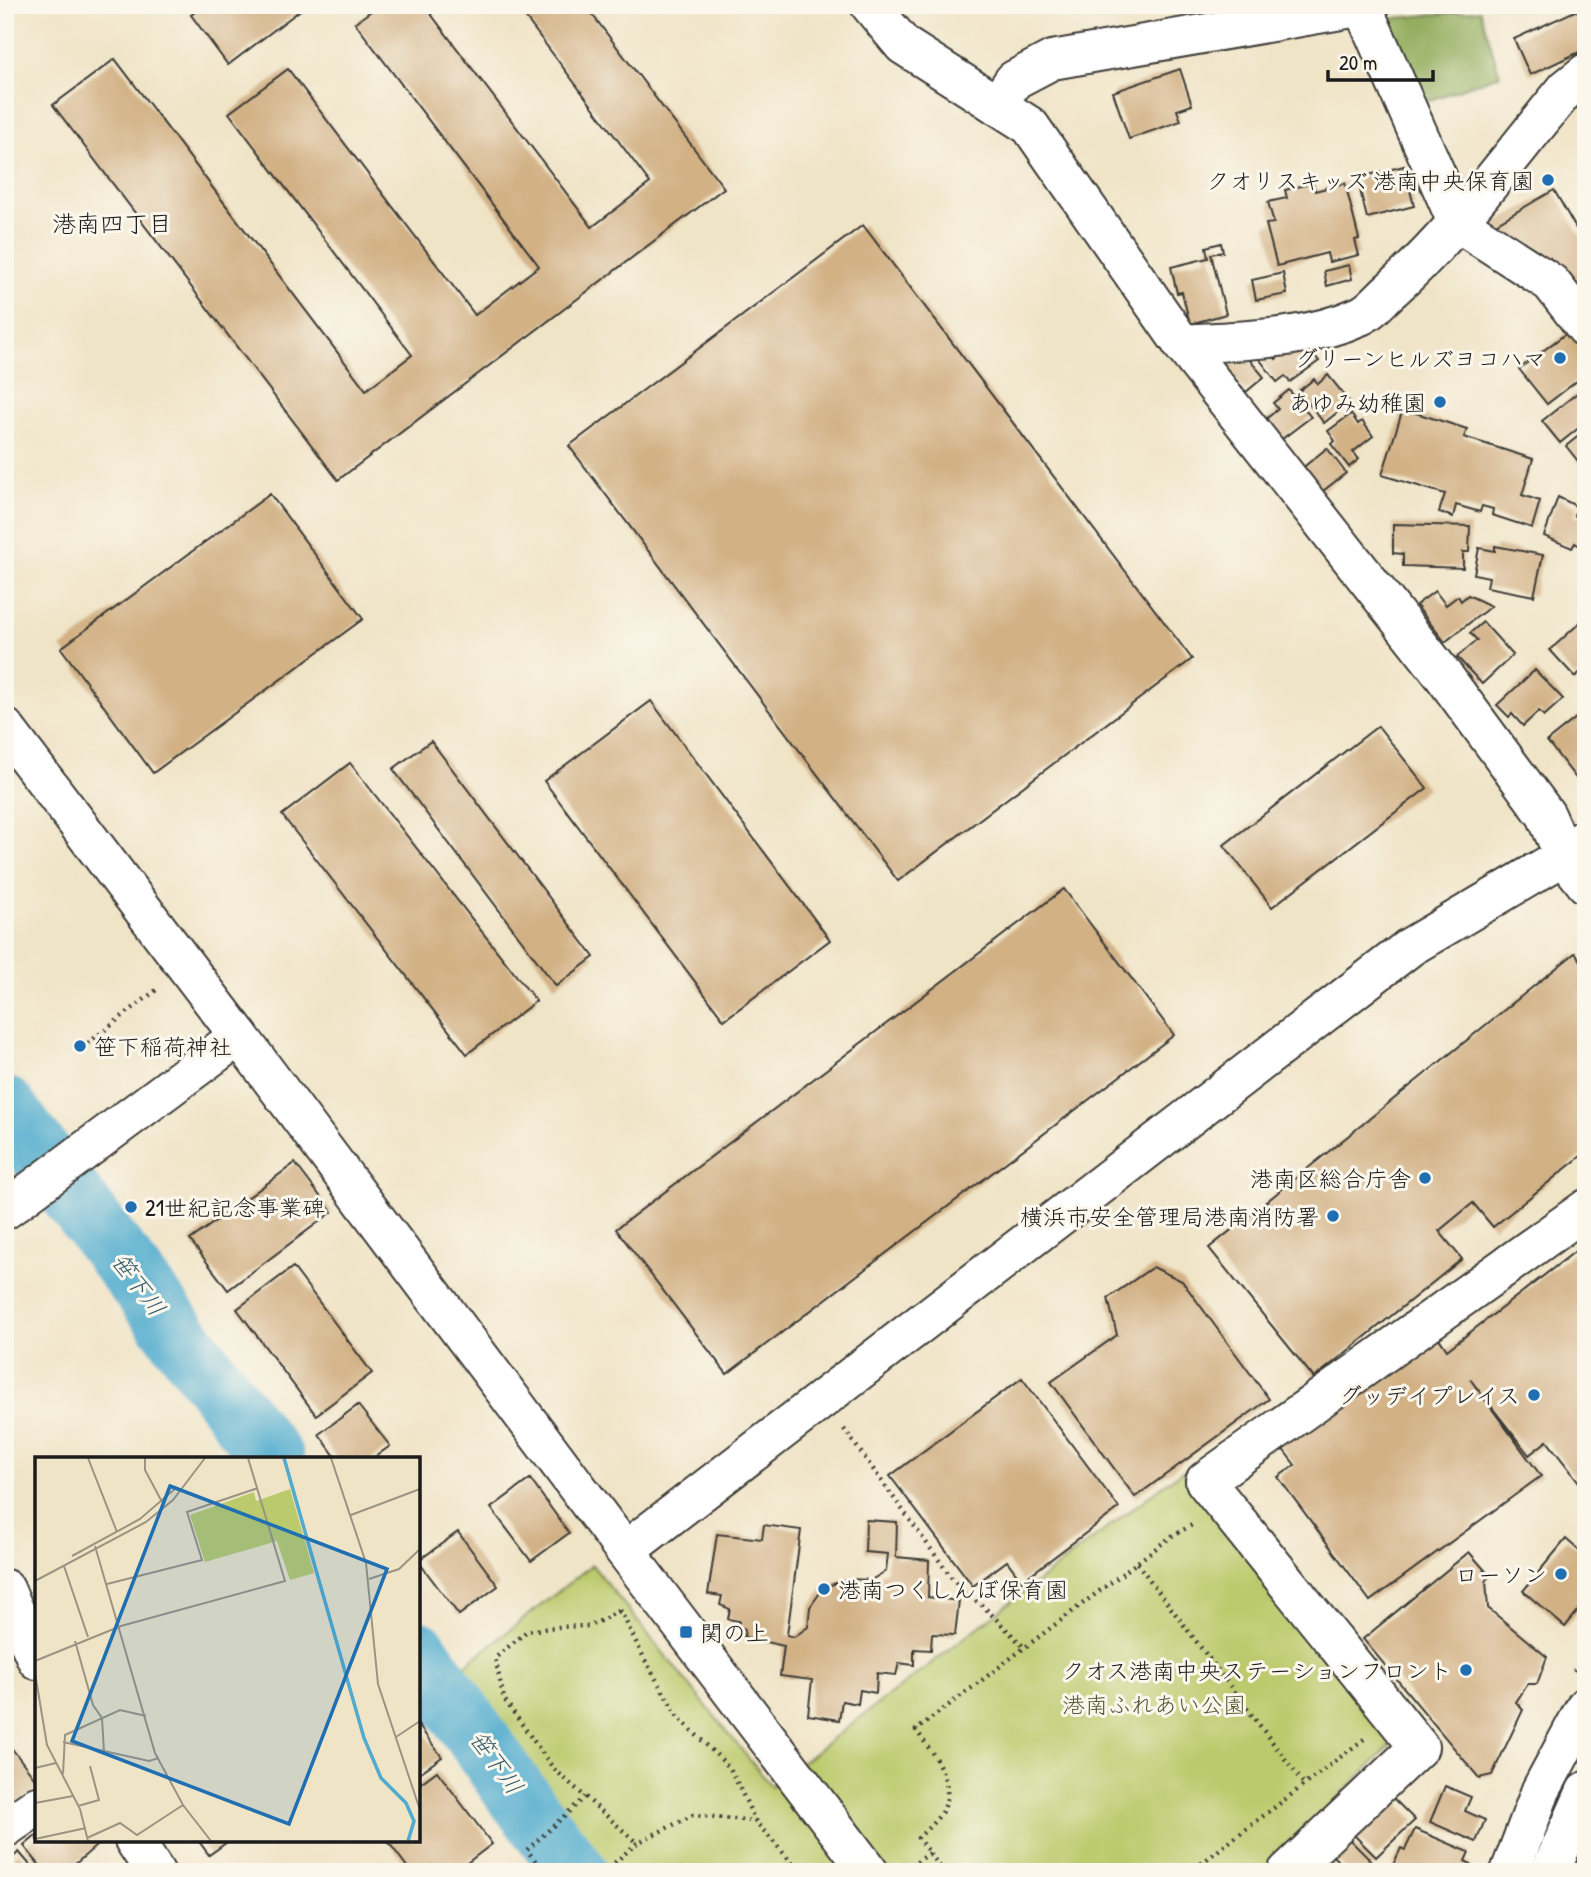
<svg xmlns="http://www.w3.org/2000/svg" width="1591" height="1877" viewBox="0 0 1591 1877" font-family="'Patrick Hand','Klee One',sans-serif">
<rect width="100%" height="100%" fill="#fbf7ec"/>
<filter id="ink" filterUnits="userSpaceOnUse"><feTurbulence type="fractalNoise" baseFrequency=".0143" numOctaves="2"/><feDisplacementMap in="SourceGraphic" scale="14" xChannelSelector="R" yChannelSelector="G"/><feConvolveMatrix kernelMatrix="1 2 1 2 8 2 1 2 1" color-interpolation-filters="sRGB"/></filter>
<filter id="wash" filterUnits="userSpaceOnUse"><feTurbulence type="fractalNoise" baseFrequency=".00686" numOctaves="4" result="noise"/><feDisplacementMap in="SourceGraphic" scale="28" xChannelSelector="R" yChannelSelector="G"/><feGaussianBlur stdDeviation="1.57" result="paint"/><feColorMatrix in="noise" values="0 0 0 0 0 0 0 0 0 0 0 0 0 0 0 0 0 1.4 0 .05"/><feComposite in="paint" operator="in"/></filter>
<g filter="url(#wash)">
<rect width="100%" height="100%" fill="#f0e4c7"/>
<polygon fill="#bbca6d" stroke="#6c7344" stroke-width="2" points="1182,1471 1396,1740 1263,1872 604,1872 454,1674 592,1565 771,1786"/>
<polygon fill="#94ae60" stroke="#58653e" stroke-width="2" points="1480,10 1500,75 1425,102 1385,19"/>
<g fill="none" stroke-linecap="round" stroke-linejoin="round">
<g stroke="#50abce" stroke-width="63">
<polyline points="5,1108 273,1459"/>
<polyline points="418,1652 515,1792 576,1872"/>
</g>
</g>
<g id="blocks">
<g fill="#d2b185">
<polygon points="204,5 307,5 228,65 191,15"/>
<polygon points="379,5 424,5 592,227 650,183 516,5 585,5 724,188 338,480 53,105 115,59 366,390 412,355 229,113 288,69 475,315 539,266 355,23"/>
<polygon points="1577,10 1586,30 1586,49 1530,75 1514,39"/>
<polygon points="1180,69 1192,105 1177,110 1181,121 1129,139 1113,92"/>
<polygon points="1404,166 1414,206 1367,218 1357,178"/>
<polygon points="1313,183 1315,191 1345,183 1359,239 1355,240 1359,255 1329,262 1327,253 1277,266 1266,224 1274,223 1268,202 1287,198 1285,190"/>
<polygon points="1554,190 1581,237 1586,234 1586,281 1568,291 1550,258 1542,263 1494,225"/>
<polygon points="863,225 1192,659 898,881 569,446"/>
<polygon points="1221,243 1223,252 1211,254 1226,314 1190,324 1182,292 1177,293 1171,267 1208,258 1206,247"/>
<polygon points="1349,265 1352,279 1327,286 1324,271"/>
<polygon points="1283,273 1287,294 1256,300 1252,280"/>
<polygon points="1572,329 1586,346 1586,374 1547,404 1519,369"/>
<polygon points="1306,345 1319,361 1290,382 1285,376 1277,382 1257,356 1268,348 1276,359 1292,346"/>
<polygon points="1245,354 1264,377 1246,392 1220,362 1228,355"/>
<polygon points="1328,375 1350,402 1324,423 1299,391 1314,379 1318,384"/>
<polygon points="1586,386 1586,422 1560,443 1542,421"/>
<polygon points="1289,390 1311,417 1282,439 1266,419 1278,409 1273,403"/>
<polygon points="1403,409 1467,429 1464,437 1533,459 1522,495 1540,501 1532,528 1492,515 1493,509 1482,506 1480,512 1456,505 1453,517 1439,512 1445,494 1382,475"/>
<polygon points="1351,414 1358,424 1362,421 1373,436 1353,452 1359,459 1349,467 1331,444 1335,441 1328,431"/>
<polygon points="1586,430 1586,463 1582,466 1566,446"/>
<polygon points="1327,448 1346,473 1319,494 1300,470"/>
<polygon points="270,494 363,619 153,773 61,648"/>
<polygon points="1558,497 1578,507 1574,515 1586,522 1586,550 1575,543 1572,548 1544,536"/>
<polygon points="1393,524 1470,526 1469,552 1463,552 1463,568 1403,566 1403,554 1393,553"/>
<polygon points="1495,546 1543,555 1534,596 1487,587 1489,577 1474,574 1479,548 1495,551"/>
<polygon points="1435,591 1446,605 1458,596 1461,601 1468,595 1491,606 1445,642 1416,605"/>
<polygon points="1586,617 1586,667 1575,677 1550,650"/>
<polygon points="1483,622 1513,655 1482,684 1457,657 1477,640 1470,633"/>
<polygon points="1535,670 1563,699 1544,716 1539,711 1523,726 1512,714 1509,717 1497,705"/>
<polygon points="651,701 830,940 724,1020 544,781"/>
<polygon points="1581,714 1586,720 1586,791 1547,741"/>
<polygon points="1378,726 1427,788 1272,907 1224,845"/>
<polygon points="431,741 594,957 556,986 393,769"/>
<polygon points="350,763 536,1001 467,1054 282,815"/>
<polygon points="1064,889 1174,1035 727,1374 616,1229"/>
<polygon points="1575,953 1586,967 1586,1152 1493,1227 1473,1203 1439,1231 1462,1259 1314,1378 1209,1248"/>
<polygon points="295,1163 332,1212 228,1290 190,1240"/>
<polygon points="1586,1243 1586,1491 1547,1441 1529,1455 1470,1379 1541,1476 1370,1601 1278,1477 1295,1465 1279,1444 1434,1331 1447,1350"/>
<polygon points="293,1267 372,1373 316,1415 237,1309"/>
<polygon points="1153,1267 1182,1281 1269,1399 1135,1497 1051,1382 1117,1335 1108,1298"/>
<polygon points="1022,1378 1119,1508 1022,1581 1007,1561 973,1586 890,1476"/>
<polygon points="358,1405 390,1446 372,1459 337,1459 319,1434"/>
<polygon points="530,1479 569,1533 531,1561 491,1508"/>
<polygon points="866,1520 897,1522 896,1557 929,1560 928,1597 959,1601 955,1635 932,1634 931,1650 914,1649 914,1665 899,1663 896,1675 877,1673 876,1693 860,1690 858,1704 842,1701 839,1720 808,1715 812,1680 780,1676 784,1646 744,1637 745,1629 738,1626 739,1621 728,1619 730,1609 720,1605 722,1596 708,1594 717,1534 762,1539 764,1525 801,1530 787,1635 794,1637 808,1627 810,1607 824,1587 849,1579 871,1580 886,1571 888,1554 865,1552"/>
<polygon points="458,1532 498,1586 459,1615 418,1561"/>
<polygon points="1566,1539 1586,1557 1586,1601 1565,1627 1523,1591"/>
<polygon points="1469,1552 1490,1576 1486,1580 1488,1608 1547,1657 1537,1684 1528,1684 1516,1702 1523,1710 1492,1775 1479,1778 1363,1639"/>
<polygon points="418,1725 442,1757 418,1774"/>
<polygon points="13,1750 37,1781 37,1789 5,1813 5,1756"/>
<polygon points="437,1771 492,1844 455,1872 411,1872 387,1840 418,1840 418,1785"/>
<polygon points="1445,1786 1471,1797 1465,1811 1485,1820 1476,1842 1430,1822"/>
<polygon points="1390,1795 1415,1820 1376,1857 1352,1833"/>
<polygon points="1415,1829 1469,1852 1465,1861 1471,1864 1467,1872 1408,1872 1393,1865 1401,1848 1405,1850"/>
<polygon points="37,1835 37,1840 91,1840 96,1846 66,1872 45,1872 24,1846"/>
<polygon points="1345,1835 1375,1865 1368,1872 1349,1872 1328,1851"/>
<polygon points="198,1840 230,1840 209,1855"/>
<polygon points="19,1852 36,1872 5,1872 5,1864"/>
<polygon points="1322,1854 1340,1872 1304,1872"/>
</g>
</g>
</g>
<g filter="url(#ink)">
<use href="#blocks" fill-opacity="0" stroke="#3c3a36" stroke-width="2"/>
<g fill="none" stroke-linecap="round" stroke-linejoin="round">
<g stroke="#3c3a36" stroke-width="42">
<g id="minor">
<polyline points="870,5 903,45 1030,126 1182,344 1443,675 1546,815 1564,856 1586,884"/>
<polyline points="1362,6 1457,222 1551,283 1586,328"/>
<polyline points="997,105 1014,80 1052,60 1370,5"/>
<path d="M1182,344C1241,340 1304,341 1360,316C1372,311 1382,297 1392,289C1458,230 1511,155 1567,88L1586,73"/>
<polyline points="5,728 239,1036 5,1210"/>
<polyline points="239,1036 625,1551 869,1872"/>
<polyline points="625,1551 1410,947 1564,856 1586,838"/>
<polyline points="5,1828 37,1806"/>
<polyline points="1287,1872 1419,1747 1205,1481 1586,1209"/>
</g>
</g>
<g stroke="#3c3a36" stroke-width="42">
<g id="major">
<polyline points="5,1589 37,1660"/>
<polyline points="134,1840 155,1872"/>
<polyline points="1510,1872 1541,1790 1586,1706"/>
<polyline points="1550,1872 1586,1791"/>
</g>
</g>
<g stroke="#3c3a36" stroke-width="4.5" stroke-dasharray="2 5" stroke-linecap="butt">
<polyline points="88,1043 159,988"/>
<polyline points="844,1429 962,1592 983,1606 1025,1648"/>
<polyline points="1137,1563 1304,1784"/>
<polyline points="620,1610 645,1660 678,1717 730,1768 756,1822 800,1872"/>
<polyline points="619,1611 590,1626 558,1627 527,1631 495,1658 504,1699 553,1768 637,1843"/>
<polyline points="1574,1671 1586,1650"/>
<polyline points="5,1693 12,1709 5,1712"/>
<polyline points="905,1870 930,1853"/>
<polyline points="544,1872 527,1850 585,1797"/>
<polyline points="604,1872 637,1843 693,1815 755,1821"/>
<path d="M944,1872L918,1838C926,1830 935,1822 941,1813C960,1787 931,1751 916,1730L1172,1536L1192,1525"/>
<polyline points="1190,1872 1364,1739"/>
</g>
<use href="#minor" stroke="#fff" stroke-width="38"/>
<use href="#major" stroke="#fff" stroke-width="38"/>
</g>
</g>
<g fill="#1f6fb2" stroke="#fbf7ec" stroke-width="2.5">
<circle cx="1548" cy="180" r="7"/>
<circle cx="1560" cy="358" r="7"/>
<circle cx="1440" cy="402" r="7"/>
<circle cx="80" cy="1046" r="7"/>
<circle cx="1425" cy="1178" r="7"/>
<circle cx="131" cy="1207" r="7"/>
<circle cx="1333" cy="1216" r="7"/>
<circle cx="1534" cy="1395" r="7"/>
<circle cx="1561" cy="1574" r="7"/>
<circle cx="824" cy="1589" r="7"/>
<rect x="679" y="1625" width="14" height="14" rx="3.5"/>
<circle cx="1466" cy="1670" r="7"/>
</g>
<g text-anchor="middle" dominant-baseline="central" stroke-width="6" stroke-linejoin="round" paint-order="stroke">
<g font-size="23" fill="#1c1c1c" stroke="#fbf7ec" text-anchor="end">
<text x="1534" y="180">クオリスキッズ 港南中央保育園</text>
<text x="1546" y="358">グリーンヒルズヨコハマ</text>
<text x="1426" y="402">あゆみ幼稚園</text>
<text x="94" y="1046" text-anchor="start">笹下稲荷神社</text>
<text x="1411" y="1178">港南区総合庁舎</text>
<text x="145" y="1207" text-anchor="start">21世紀記念事業碑</text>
<text x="1319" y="1216">横浜市安全管理局港南消防署</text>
<text x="1520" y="1395">グッデイプレイス</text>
<text x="1547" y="1574">ローソン</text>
<text x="838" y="1589" text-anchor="start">港南つくしんぼ保育園</text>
<text x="700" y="1632" text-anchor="start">関の上</text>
<text x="1452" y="1670">クオス港南中央ステーションフロント</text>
</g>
<g font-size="23" fill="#545938" stroke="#fbf7ec">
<text x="1154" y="1704">港南ふれあい公園</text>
</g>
<g font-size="24" fill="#1c1c1c" stroke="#fbf7ec">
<text x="112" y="223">港南四丁目</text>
</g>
<g font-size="24" font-style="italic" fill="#335c6c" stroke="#fbf7ec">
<text transform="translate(139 1284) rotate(53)">笹下川</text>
<text transform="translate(497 1762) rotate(54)">笹下川</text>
</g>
</g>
<g transform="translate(35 1457)">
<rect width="385" height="385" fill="#f0e4c7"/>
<path d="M255,32L279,116L255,123L242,84L170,105L155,58L219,35L221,44Z" fill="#bbca6d"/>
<path fill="none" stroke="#50abce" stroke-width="3.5" d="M249,1L329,281L346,321L371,346L379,364L373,384"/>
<path fill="none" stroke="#9b9483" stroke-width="2" d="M53,1L82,75M110,1V13L127,45M296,1L331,106L343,227L385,353M316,58L385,32M60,89L120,296L148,348L176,384M37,99L105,62L142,30M29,109L53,180M334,122L364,112L385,92M0,124L111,65L138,43L170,1M72,127L167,103L152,55L223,31M40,184L58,248L67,261L69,295M0,204L86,169L250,124L213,1M0,216L12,288L45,352L53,384M361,280L385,264M28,285L114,304L124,301M0,311L21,306M28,317L30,278L85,253L111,259M0,346L38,339M43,349L64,343L55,309M52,381L85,366L102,378L148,348M0,382L51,371"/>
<path fill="#1f6fb2" fill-opacity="0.15" stroke="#1f6fb2" stroke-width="3.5" d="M135,29L352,112L254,367L37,284Z"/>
<rect width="385" height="385" fill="none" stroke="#1c1c1c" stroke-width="3.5"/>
</g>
<rect width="1591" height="1877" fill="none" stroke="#fbf7ec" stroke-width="28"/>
<path d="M1328 70v10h105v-10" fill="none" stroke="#1c1c1c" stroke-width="3.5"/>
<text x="1339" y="70" font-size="21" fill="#1c1c1c" stroke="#fbf7ec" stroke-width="5" paint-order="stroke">20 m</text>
</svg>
